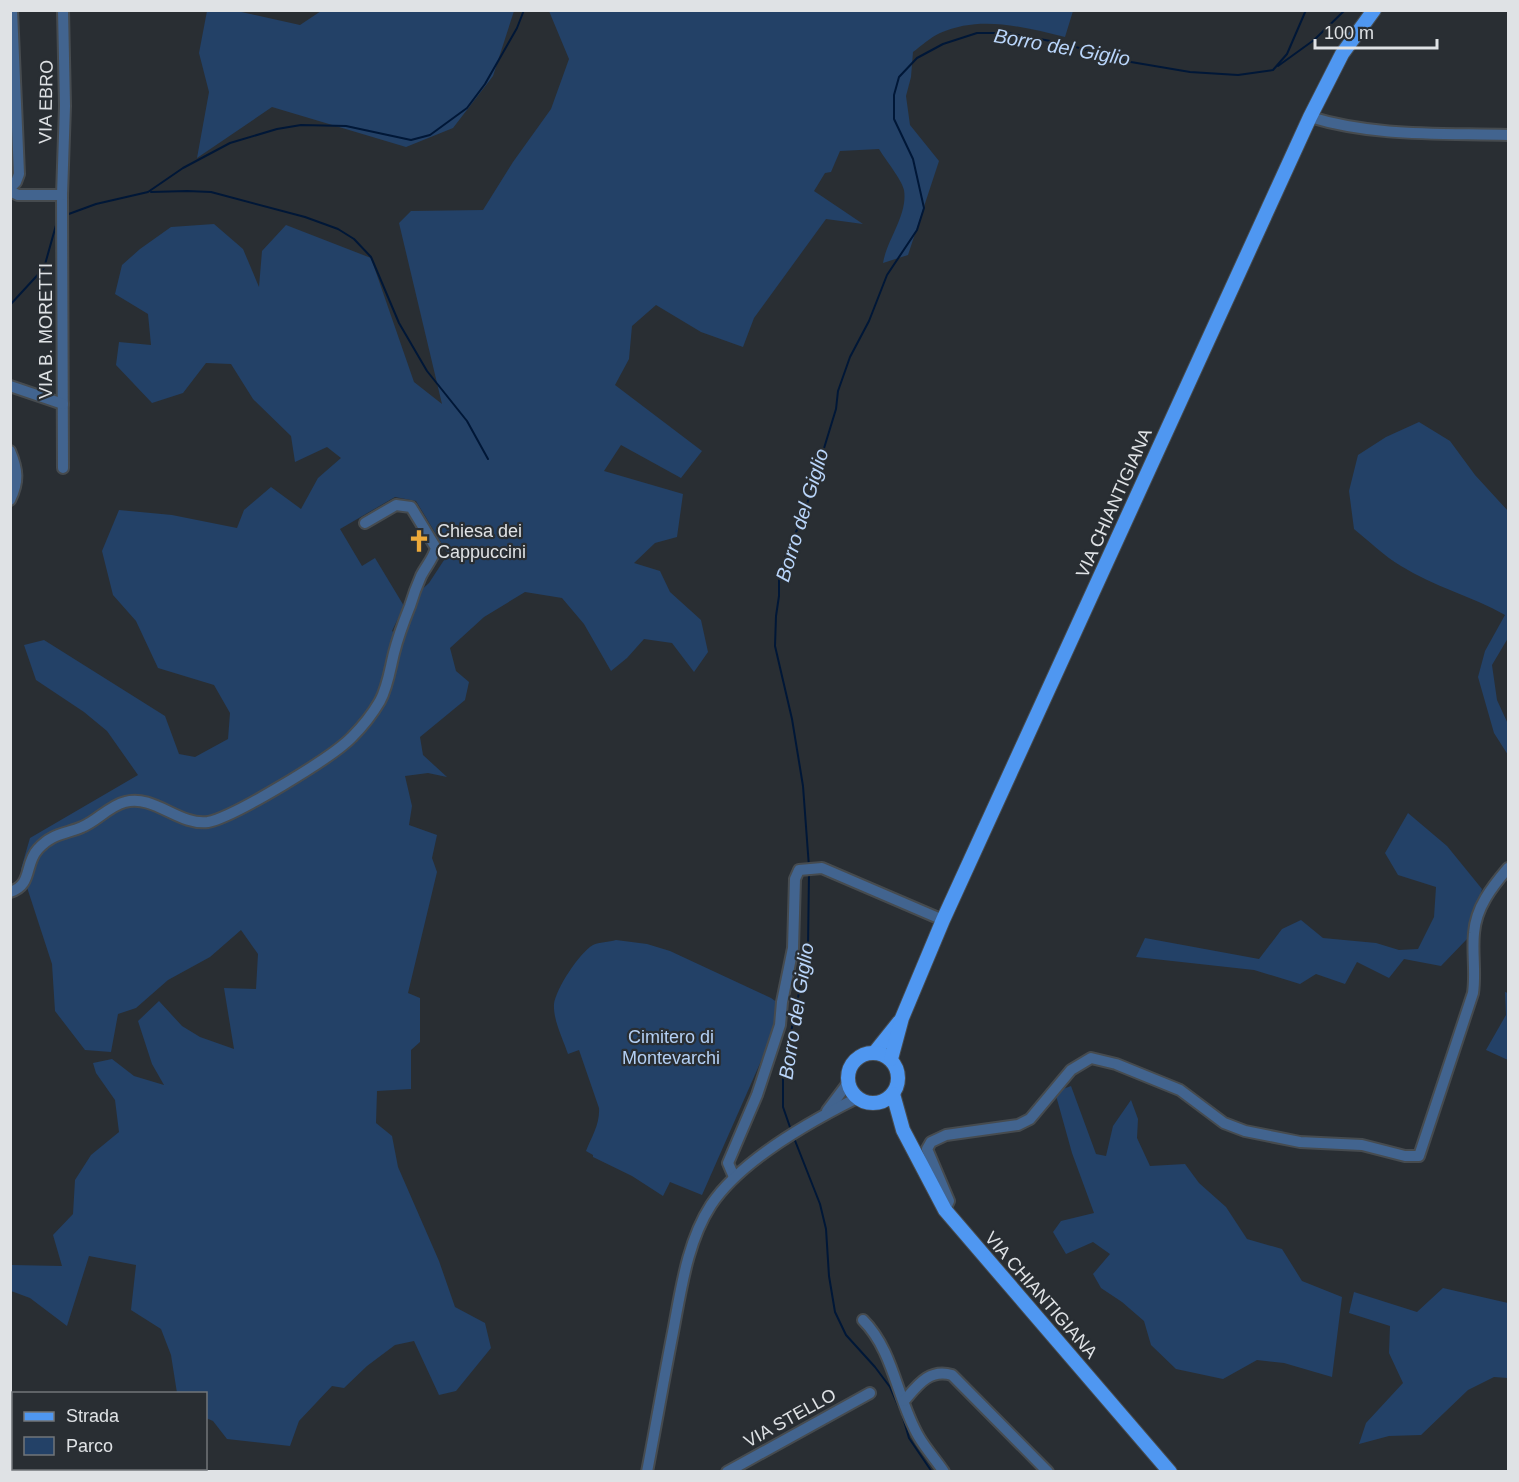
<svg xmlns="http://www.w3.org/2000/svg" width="1519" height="1482" viewBox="0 0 1519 1482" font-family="Helvetica,sans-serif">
<rect width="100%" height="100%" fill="#292e33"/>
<g fill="#234167" fill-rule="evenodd">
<polygon points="207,11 237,11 300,25 321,11 514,11 493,76 453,128 406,147 272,107 197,158 209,92 199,53"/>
<path d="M549,11H1073L1065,37C1023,27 981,15 940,33C931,37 921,46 913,52L911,77L906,96L910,125L939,161L908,255L883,263C887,239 908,215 904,190C902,180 885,159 879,149L840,151L831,172L825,173L814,191L863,224L826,219L754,318L743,347L701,332L656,305L632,326L629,359L615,385L702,451L681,478L621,445L604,471L683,494L677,537L655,543L634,563L660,571L670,592L701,620L708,652L694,672L672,643L644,639L627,658L611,671L584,624L562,598L525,592L484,617L450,648L456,671L469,682L465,700L420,737L423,755L447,777L428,773L405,776L412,806L409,825L437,835L432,858L437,872L408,993L420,998V1042L411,1050V1089L377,1091L376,1123L392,1136L398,1167L439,1261L455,1307L485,1323L491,1348L456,1391L439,1395L414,1341L395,1345L367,1366L344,1388L332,1386L299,1421L290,1446L227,1439L213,1421L206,1418V1394L177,1393L171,1355L161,1329L131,1310L136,1265L89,1256L67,1326L30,1298L11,1291V1265L62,1266L53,1235L73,1214L75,1180L91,1155L119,1132L115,1100L96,1073L93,1063L112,1059L134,1076L164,1085L152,1064L138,1021L159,1001L182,1026L200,1037L234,1049L224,988L256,989L258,954L241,930L210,957L168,980L136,1008L118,1014L111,1052L85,1050L55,1011L52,964L21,869L30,838L138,775L107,731L84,712L36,680L24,645L44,640L165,716L179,754L195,757L228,739L230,713L214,685L158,668L136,621L113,595L102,551L119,510L172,515L237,528L244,510L271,487L301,509L318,478L341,458L327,447L295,462L291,436L253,399L231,364L206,363L183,393L152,403L116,365L119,342L151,345L148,314L115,294L122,265L140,249L171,227L214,224L243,249L259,287L262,251L286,225L371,258L414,382L442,404L399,223L411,211L483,210L513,162L551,109L569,59ZM395,497L416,501L448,554L429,583L417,594L402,638L392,631L404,606L375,558L362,566L340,529Z"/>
<path d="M1419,422L1450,441L1475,475L1508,511V638L1492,665L1497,700L1508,724V755L1494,733L1478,677L1485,651L1505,615C1472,596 1434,587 1401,566C1384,556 1369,541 1354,529L1349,491L1358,455L1386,437Z"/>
<polygon points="1408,813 1447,846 1482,889 1467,939 1441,966 1404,959 1389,978 1357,962 1345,984 1316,974 1300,984 1254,970 1136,957 1145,938 1259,959 1282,929 1301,920 1323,938 1376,943 1399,950 1418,949 1434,917 1436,887 1398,875 1385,853"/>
<path d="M616,940L647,944L670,951L771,998L778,1003L777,1019L772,1036L702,1195L670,1182L663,1196L632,1176L593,1157V1155L586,1151C592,1136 600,1124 599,1108L579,1050L568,1054C563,1039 553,1020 554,1004C556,989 579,953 593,945C599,942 609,942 616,940Z"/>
<polygon points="1505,992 1508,993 1508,1060 1486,1050 1506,1015"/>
<polygon points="1071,1086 1096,1154 1106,1156 1113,1126 1131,1100 1138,1119 1137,1138 1150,1166 1185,1164 1199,1183 1226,1207 1247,1239 1282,1249 1302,1281 1342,1297 1332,1377 1284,1363 1257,1360 1223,1379 1176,1369 1151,1345 1144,1321 1122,1302 1101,1288 1093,1274 1110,1254 1093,1242 1066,1254 1053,1232 1061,1221 1094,1213 1072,1153 1055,1092"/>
<polygon points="1443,1288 1508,1303 1508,1378 1494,1377 1468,1390 1421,1435 1389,1436 1359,1444 1366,1423 1403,1383 1389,1353 1390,1326 1349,1313 1354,1292 1417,1312"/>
</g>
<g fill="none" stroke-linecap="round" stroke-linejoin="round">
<g stroke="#001737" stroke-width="2">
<polyline points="1278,66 1314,40 1345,10"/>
<polyline points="151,192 187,191 211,192 305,217 338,229 354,239 371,257 399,323 427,371 467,421 488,459"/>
<polyline points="66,215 96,204 148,192 183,168 230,143 277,129 301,125 346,126 411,140 430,135 467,108 485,84 517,28 524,10"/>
<polyline points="10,305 44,268 58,218"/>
<polyline points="809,867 803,786 792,719 775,646 776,616 779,596 779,575 788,549 803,517 836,409 838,391 850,357 869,321 887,275 917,230 924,208 913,159 894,119 894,95 899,77 917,58 943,44 977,33 1008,33 1061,43 1131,62 1190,72 1238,75 1273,70 1287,54 1306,10"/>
<polyline points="791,1130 783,1107 783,1072 808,948 809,873"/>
<polyline points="794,1138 820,1204 826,1229 829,1276 835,1312 846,1335 875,1367 890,1387 902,1414 909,1438 932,1472"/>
</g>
<g stroke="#464b4f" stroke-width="14">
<g id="minor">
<polyline points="63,10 65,106 62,195 63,468"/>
<path d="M1310,117C1375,137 1442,133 1508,135"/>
<polyline points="10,188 16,182 19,174 12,10"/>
<polyline points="10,191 18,195 62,195"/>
<polyline points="10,386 63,404"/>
<path d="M10,451C18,470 19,482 10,500"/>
<path d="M10,892C33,885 24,864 38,849C52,833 66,834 82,827C97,821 109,806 125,802C154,794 179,826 208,822C234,817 333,757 352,737C362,727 373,713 380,701C388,686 390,669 394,653C398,637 404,621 410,606C413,596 417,585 421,576C426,566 433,559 436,548L411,507L396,505L365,523"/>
<polyline points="827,1111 848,1083"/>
<polyline points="734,1177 728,1163 757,1095 780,1025 782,1002 793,948 795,879 799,870 822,868 943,920"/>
<path d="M945,1210L949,1201L927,1149L931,1142L946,1135L1018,1125L1030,1119L1071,1070L1091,1058L1116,1064L1180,1090L1224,1123L1245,1131L1300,1142L1362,1145L1405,1156H1419L1473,993C1476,973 1472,953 1474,933C1476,907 1492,887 1508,868"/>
<path d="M863,1320C894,1351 897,1400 919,1437C926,1449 936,1460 944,1472"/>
<path d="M904,1401C917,1386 929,1368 952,1375L1048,1472"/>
<polyline points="10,1451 14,1451"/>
<polyline points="180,1468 197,1472"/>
<path d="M647,1472C656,1425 664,1378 673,1332C681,1290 687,1242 711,1205C741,1160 809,1122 857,1098"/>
<polyline points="727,1472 870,1393"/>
</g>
</g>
<g stroke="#464b4f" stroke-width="16">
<g id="major">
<polyline points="875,1052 899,1022"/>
<circle cx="873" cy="1078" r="25"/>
<polyline points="891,1059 902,1018 943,920 1310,117 1342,54 1374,10"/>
<polyline points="893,1094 903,1130 945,1210 1170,1472"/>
</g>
</g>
<use href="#minor" stroke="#42648f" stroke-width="10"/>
<use href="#major" stroke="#4f97f1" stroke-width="14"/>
<g stroke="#95999c" stroke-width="2" stroke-dasharray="8 8" stroke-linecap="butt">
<polyline points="10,1460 14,1460"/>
<polyline points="77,1468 95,1472"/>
<polyline points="106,1468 124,1472"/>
</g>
</g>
<defs>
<g id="church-bare" transform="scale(1.8)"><path d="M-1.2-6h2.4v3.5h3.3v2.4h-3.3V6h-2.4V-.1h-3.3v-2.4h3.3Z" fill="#eca93a" stroke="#292e33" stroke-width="2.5" paint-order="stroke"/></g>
</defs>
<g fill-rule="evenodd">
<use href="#church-bare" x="419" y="541"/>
</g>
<g text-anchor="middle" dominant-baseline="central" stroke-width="4.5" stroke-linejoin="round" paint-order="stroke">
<g font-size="18" fill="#dfe2e5" stroke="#292e33">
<text transform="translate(46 102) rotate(-89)">VIA EBRO</text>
<text transform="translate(46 331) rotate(-90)">VIA B. MORETTI</text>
<text transform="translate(1114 503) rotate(-66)">VIA CHIANTIGIANA</text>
<text transform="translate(1041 1295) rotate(49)">VIA CHIANTIGIANA</text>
<text transform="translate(790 1418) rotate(-29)">VIA STELLO</text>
</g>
<g font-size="18" fill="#dfe2e5" stroke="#292e33" text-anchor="start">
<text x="437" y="531">Chiesa dei<tspan x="437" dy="21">Cappuccini</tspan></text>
</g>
<g font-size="18" fill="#b3cff4" stroke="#292e33">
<text x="671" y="1037">Cimitero di<tspan x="671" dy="21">Montevarchi</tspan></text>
</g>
<g font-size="20" font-style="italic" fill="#b9d5fa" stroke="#292e33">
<text transform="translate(1062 47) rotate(10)">Borro del Giglio</text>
<text transform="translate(802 515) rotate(-73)">Borro del Giglio</text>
<text transform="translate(796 1011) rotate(-81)">Borro del Giglio</text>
</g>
</g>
<rect width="1519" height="1482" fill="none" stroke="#dfe2e5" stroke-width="24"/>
<rect x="12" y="1392" width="195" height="78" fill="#292e33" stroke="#72767a" stroke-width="1.5"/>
<rect x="24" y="1412" width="30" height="9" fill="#4f97f1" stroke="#72767a" stroke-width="1.5"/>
<text x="66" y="1422" font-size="18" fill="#dfe2e5">Strada</text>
<rect x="24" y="1437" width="30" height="18" fill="#234167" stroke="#72767a" stroke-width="1.5"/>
<text x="66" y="1452" font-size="18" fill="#dfe2e5">Parco</text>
<path d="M1315 39v9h122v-9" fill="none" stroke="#dfe2e5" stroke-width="3"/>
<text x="1324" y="39" font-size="18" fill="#dfe2e5" stroke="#292e33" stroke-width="4.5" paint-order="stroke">100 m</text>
</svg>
